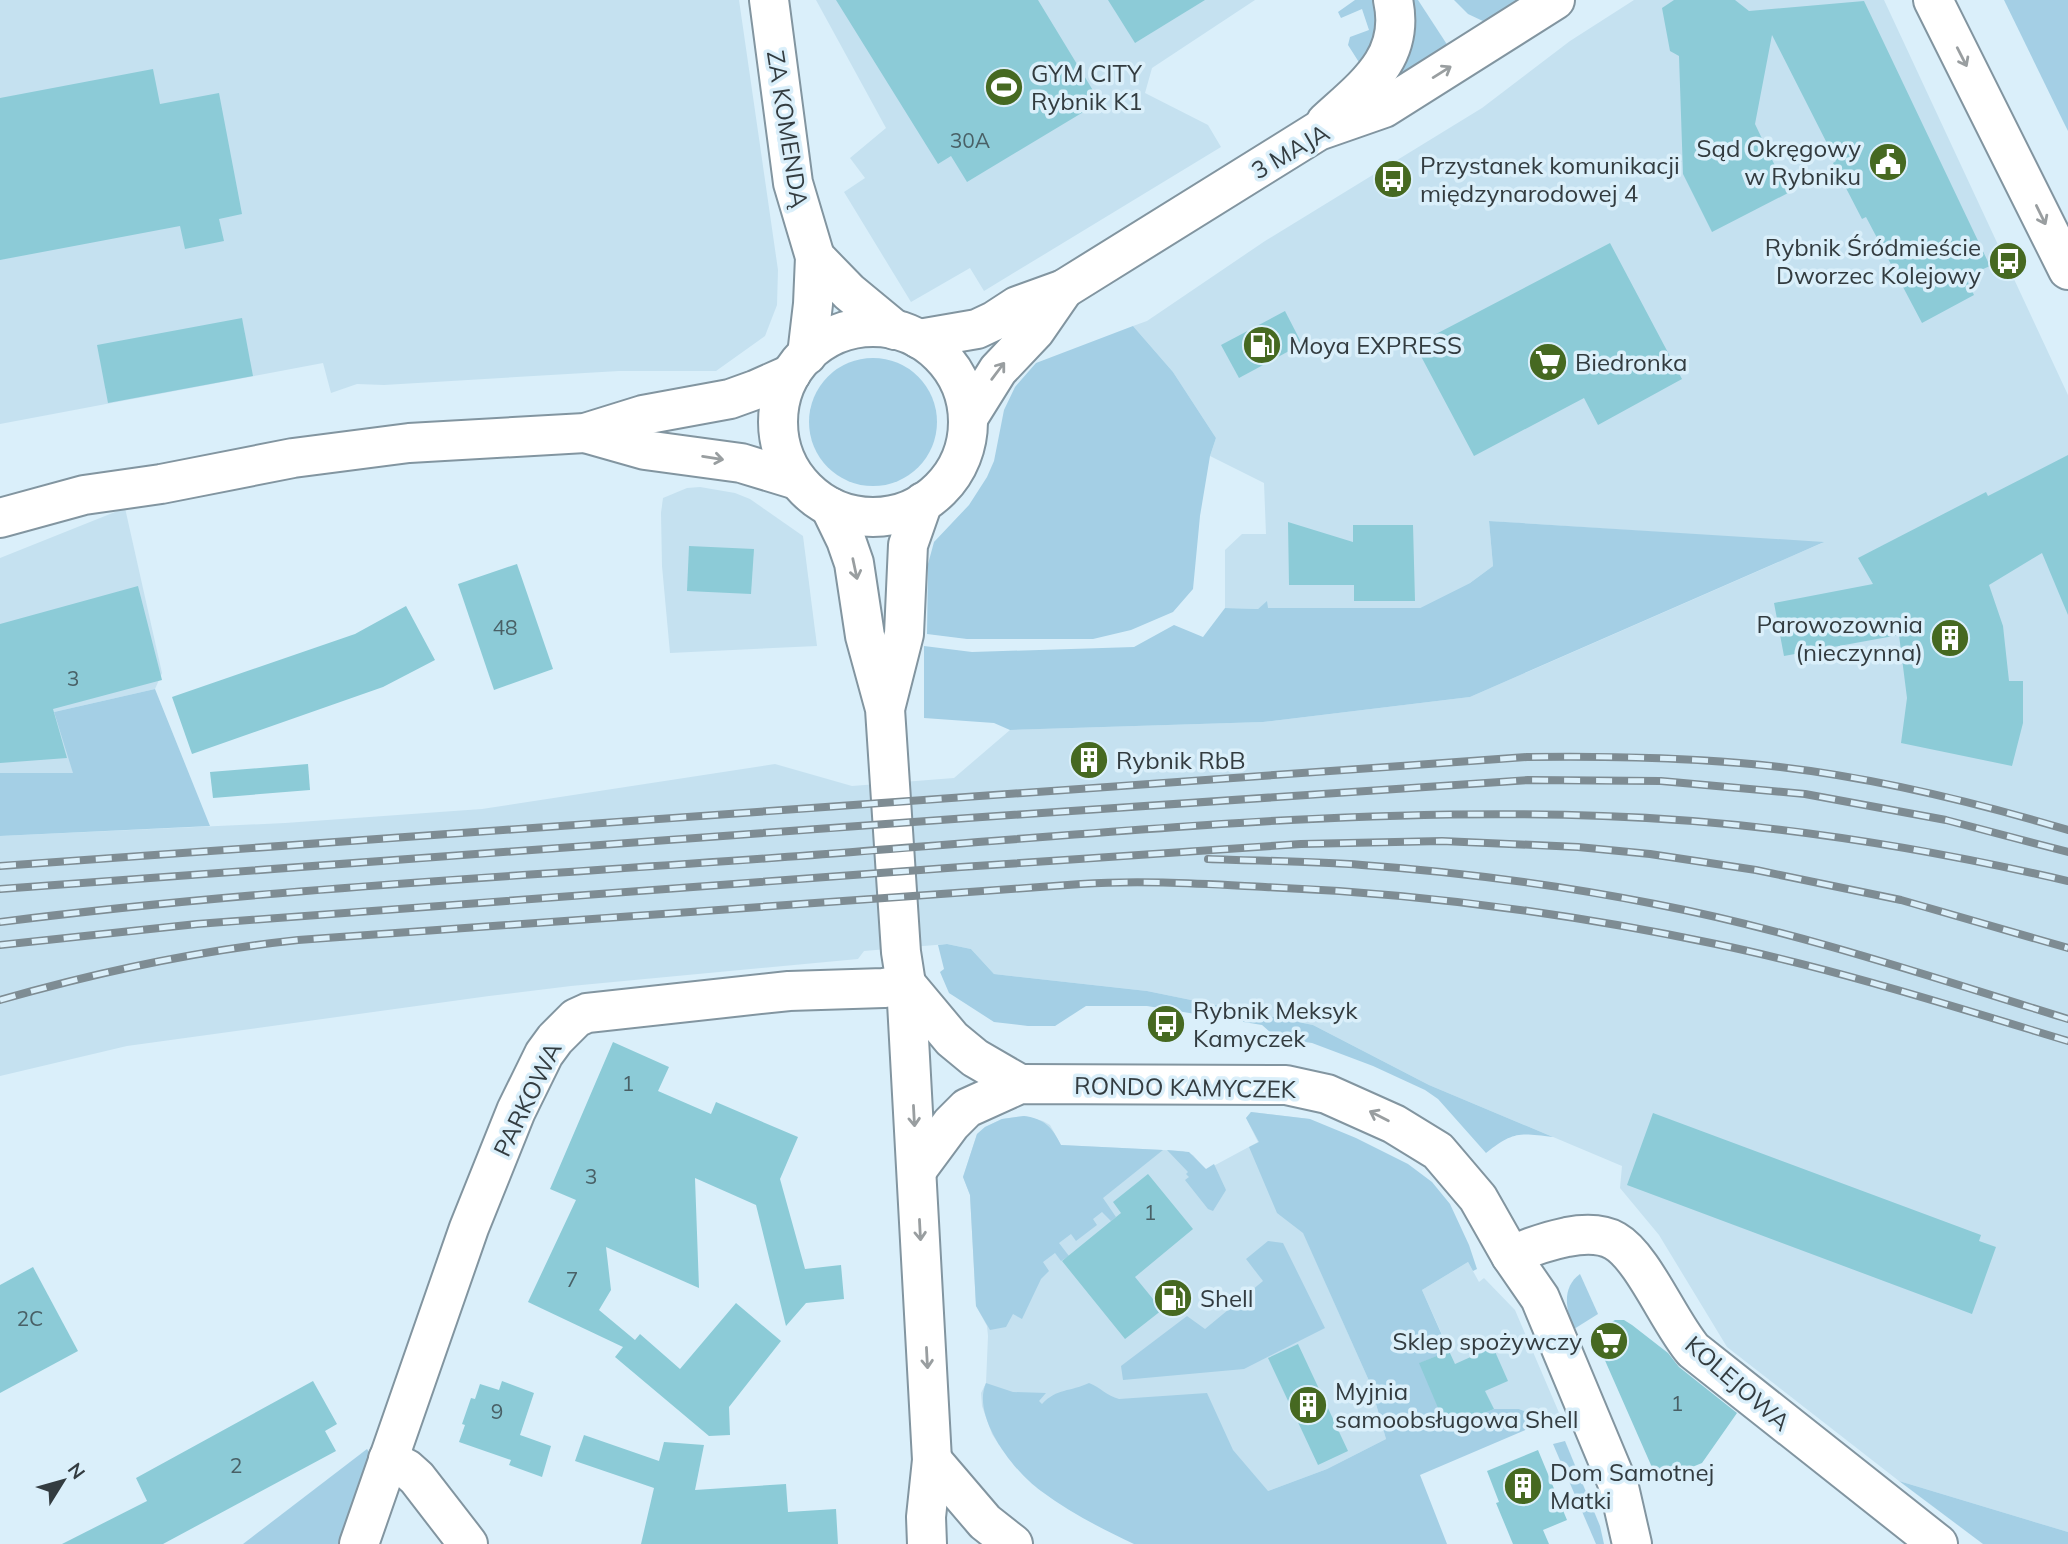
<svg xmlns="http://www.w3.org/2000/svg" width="2068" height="1544" viewBox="0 0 2068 1544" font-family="Mulish,sans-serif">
<rect width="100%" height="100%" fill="#daeffa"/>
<g fill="#c5e1f0">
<polygon points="0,0 739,0 778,270 777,305 765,336 716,371 619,371 384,385 357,384 331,393 323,363 0,424"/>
<polygon points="816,0 1255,0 1152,68 1145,93 1208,125 1221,147 984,291 970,268 911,302 844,192 865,178 850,158 886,128"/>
<polygon points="1634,0 1884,0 2068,395 2068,1532 1899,1481 1727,1347 1659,1235 1620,1188 1622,1166 1429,1085 1313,1025 1147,991 994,974 971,949 947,944 864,951 858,959 571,986 489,996 127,1046 0,1076 0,836 285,823 482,809 775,764 852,786 954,778 1010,730 1263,722 1470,697 1822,543 1489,521 1493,566 1470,583 1420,608 1267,608 1267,602 1258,609 1225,608 1225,550 1242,534 1266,534 1264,483 1210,456 1216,438 1173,372 1133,326 1147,321 1265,241 1482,108 1570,41"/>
<polygon points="700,487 735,493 750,499 803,536 817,646 670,653 662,566 661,513 663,498 687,488"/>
<polygon points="125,508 162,673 155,689 54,712 74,773 0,773 0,558"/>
<polygon points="1251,1112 1310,1119 1303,1232 1370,1383 1386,1439 1327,1469 1268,1491 999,1445 992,1434 982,1406 981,1393 986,1383 988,1336 987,1326 976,1306 970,1195 963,1177 977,1134 985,1127 1002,1119 1024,1116 1043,1121 1050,1125 1061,1145 1183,1151 1193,1155 1206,1170 1258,1142 1246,1118"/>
<polygon points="1468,1262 1479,1282 1484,1278 1515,1310 1560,1415 1545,1419 1519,1409 1494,1409 1447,1429 1419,1363 1449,1350 1422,1290"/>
</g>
<g fill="#a4cfe5">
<polygon points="1355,0 1379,0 1381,21 1362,67 1348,45 1350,37 1369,30 1362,9 1341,18 1338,12"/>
<polygon points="1407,0 1418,0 1448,46 1394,80"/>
<polygon points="1454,0 1521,0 1485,22 1468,14"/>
<polygon points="2004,0 2068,0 2068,131 2063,121"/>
<polygon points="1133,326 1173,372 1216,438 1210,456 1200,516 1193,589 1173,612 1131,630 1093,639 967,639 927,634 928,564 934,542 969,505 987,477 994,461 1004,410 1015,387 1036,363"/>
<circle cx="873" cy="422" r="64"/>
<polygon points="1489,521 1824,542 1470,697 1263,722 1010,730 994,723 924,718 924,646 972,652 1134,647 1174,625 1203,637 1225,608 1258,609 1267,601 1268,608 1420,608 1470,583 1493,566"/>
<polygon points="155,689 210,826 0,836 0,773 73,773 54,712"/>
<path d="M947,944L971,949L994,974L1147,991L1313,1025L1429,1085L1553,1137C1519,1133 1514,1131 1486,1153L1438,1099L1425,1090L1373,1066L1312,1043L1277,1038L1262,1025L1147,1006H1086L1055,1026H1028L994,1022L949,993L940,972L944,969L938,945Z"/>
<path d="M1251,1112L1310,1119L1356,1138L1408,1164L1432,1182L1450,1204L1469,1245L1477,1269L1473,1271L1468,1262L1422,1290L1449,1351L1420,1363L1447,1428L1494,1409H1519L1545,1419L1544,1422L1420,1475L1447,1544H1134C1102,1529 1069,1512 1041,1491C1014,1472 971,1417 986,1383L1013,1392L1046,1393L1039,1401L1042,1404C1057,1388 1070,1392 1089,1383C1100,1387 1107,1396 1119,1399L1207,1393L1233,1450L1268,1491L1327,1469L1386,1439L1370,1383L1303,1233L1277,1213L1249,1147L1259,1142L1246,1118Z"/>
<path d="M1024,1116C1045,1119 1052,1127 1061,1145L1163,1150L1103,1198L1116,1217L1111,1221L1102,1212L1093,1219L1097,1225L1076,1241L1071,1234L1059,1243L1069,1256L1061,1261L1055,1253L1043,1262L1049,1271L1041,1279L1022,1319L1013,1314L1006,1327L990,1330L976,1306L970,1195L963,1177L977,1134L985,1127L1002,1119Z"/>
<polygon points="1167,1150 1189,1152 1206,1169 1214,1164 1226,1190 1213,1211 1208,1209 1185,1180 1189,1177 1186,1174 1188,1172"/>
<polygon points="1268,1241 1283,1243 1325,1328 1244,1369 1123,1380 1121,1366 1187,1316 1205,1329 1263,1281 1246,1259"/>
<path d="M1580,1274L1598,1314L1574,1329C1566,1310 1561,1288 1580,1274Z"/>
<polygon points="1565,1441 1600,1526 1604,1544 1596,1544 1553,1444"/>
<polygon points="367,1449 379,1466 346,1544 243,1544"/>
<polygon points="1899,1481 2068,1532 2068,1544 1983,1544"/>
</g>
<g fill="#8ccbd7">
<polygon points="836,0 1038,0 1100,102 967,182 951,156 938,164"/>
<polygon points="1108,0 1205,0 1135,43"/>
<polygon points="1674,0 1735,0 1749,11 1864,1 1990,266 1965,277 1974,295 1922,323 1866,217 1862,219 1833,163 1836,161 1772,35 1755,124 1788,193 1712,232 1683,174 1679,56 1670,51 1662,8"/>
<polygon points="153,69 160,104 219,93 242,214 219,219 224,241 185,249 180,226 0,260 0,98"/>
<polygon points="1610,243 1682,379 1598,425 1584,398 1474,456 1415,345"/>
<polygon points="1285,311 1302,344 1239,378 1221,345"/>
<polygon points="242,318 253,376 108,403 97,345"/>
<polygon points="2068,455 2068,615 2042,553 1989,585 2003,626 2009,681 2023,681 2023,723 2012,766 1901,743 1907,698 1899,635 1784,656 1774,603 1873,584 1858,558 1986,492 1988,496"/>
<polygon points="1288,522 1353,542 1353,525 1413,525 1415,601 1354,601 1354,585 1289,585"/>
<polygon points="689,546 754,549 751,594 687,591"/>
<polygon points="517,564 553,669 494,690 458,584"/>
<polygon points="138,586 162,680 53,709 67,758 0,763 0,624"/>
<polygon points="406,606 435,660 383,687 192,754 172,697 355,634"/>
<polygon points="308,764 310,790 213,798 210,772"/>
<polygon points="613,1042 669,1067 658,1091 711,1114 716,1102 798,1137 780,1179 805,1269 841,1265 844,1299 806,1303 786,1326 756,1205 695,1178 699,1288 606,1247 611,1290 599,1310 635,1340 640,1334 680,1369 736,1303 781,1341 729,1407 730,1435 709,1436 615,1357 623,1347 528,1302 576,1200 550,1189"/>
<polygon points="1653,1113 1981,1235 1979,1241 1996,1247 1972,1314 1627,1185"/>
<polygon points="1148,1174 1193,1229 1135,1277 1162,1310 1125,1339 1062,1261 1121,1213 1113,1202"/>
<polygon points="33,1267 78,1351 0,1393 0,1285"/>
<polygon points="1615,1320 1624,1320 1632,1325 1668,1353 1679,1367 1737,1413 1702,1463 1658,1481 1596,1340 1601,1328"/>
<polygon points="1298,1344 1348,1451 1318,1465 1268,1358"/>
<polygon points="1493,1347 1508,1381 1485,1391 1494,1409 1447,1429 1419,1363 1449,1351 1455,1364"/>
<polygon points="313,1381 337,1424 325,1431 336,1451 163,1544 62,1544 147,1501 136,1478"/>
<polygon points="502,1381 534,1393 520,1435 551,1446 542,1477 509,1465 511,1460 459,1442 465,1425 462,1424 471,1398 475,1399 480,1384 499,1390"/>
<polygon points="584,1435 659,1461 664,1442 704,1445 695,1490 786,1484 788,1512 836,1509 838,1544 641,1544 654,1488 575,1461"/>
<polygon points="1538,1450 1567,1520 1543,1530 1549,1544 1513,1544 1496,1503 1499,1502 1487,1471"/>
</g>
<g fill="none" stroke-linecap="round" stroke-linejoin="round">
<g stroke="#8295a0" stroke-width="42">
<g id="minor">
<polyline points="769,0 793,183 815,257 813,304 807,355"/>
<polyline points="1933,0 2068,270"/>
<path d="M1326,122C1364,87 1406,58 1393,0"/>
<polyline points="815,257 849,292 895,330"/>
<polyline points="919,339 977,329 994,321 1017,306 1064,289 1318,131 1384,108 1555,0"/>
<polyline points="968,418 998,370 1035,331 1064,289"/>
<path d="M1511,1256C1529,1247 1548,1241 1567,1237C1583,1234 1601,1233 1615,1241C1643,1257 1669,1322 1693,1350L1938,1544"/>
<polyline points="388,1459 407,1469 417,1478 468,1544"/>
<polyline points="359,1544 469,1228 516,1111 544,1054 555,1039 576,1018 587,1013 789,991 884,988 906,984"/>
</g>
</g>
<g stroke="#8295a0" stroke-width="42">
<g id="major">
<circle cx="873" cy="422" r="95"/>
<polyline points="585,433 645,450 741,463 797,480"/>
<polyline points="830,507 846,540 854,563 865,636 885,709 901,952 906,984 932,1460 926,1517 927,1544"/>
<polyline points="0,518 84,495 161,484 293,458 409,443 585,433 643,415 730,399 755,390 791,374"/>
<polyline points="886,705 904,634 908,545 923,502"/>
<polyline points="906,984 952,1039 975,1058 1020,1084"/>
<polyline points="917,1170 951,1124 967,1108 1020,1084 1286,1085 1327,1094 1394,1124 1438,1151 1478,1198 1511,1256 1540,1298 1619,1487 1632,1544"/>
<polyline points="932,1460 985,1522 1013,1544"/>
</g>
</g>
<use href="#minor" stroke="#fff" stroke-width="38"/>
<use href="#major" stroke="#fff" stroke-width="38"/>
<g stroke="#7e8c93" stroke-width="8">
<g id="rail">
<path d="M1208,859C1259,861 1311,861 1362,865C1460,872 1558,885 1655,904C1795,931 1932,977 2068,1019"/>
<path d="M0,866L1527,757C1598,756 1669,757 1740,763C1851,772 1961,798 2068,830"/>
<polyline points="0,889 968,818 1528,780 1661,781 1805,794 1946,820 2068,852"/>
<path d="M0,922C283,886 569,874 853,852C1103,833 1353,807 1603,816C1760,821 1916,846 2068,881"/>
<polyline points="0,945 197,924 961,867 1301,844 1442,841 1578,847 1650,854 1756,870 1901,900 2068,948"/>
<path d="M0,1000C98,972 196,951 298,940L1081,884C1143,880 1204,884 1265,887C1417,893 1568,913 1716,944C1835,969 1952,1006 2068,1041"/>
</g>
</g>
<use href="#rail" stroke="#daeffa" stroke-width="5" stroke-dasharray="16" stroke-linecap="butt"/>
</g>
<defs><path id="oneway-shaft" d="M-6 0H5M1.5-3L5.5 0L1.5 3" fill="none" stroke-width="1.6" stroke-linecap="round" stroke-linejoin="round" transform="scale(1.75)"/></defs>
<g stroke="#999ea0">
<use href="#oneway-shaft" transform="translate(1962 57) rotate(63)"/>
<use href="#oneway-shaft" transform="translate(1442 72) rotate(-32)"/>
<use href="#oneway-shaft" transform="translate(2041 215) rotate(64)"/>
<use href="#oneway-shaft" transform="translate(998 371) rotate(-53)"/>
<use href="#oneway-shaft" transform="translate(713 458) rotate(9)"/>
<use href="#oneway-shaft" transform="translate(855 569) rotate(78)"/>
<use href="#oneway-shaft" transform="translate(914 1116) rotate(87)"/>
<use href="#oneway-shaft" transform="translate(1379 1116) rotate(-153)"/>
<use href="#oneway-shaft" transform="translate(920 1230) rotate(87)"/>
<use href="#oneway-shaft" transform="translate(927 1358) rotate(87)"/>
</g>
<defs>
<g id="stadium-disc" transform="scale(2.0125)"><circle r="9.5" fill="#466921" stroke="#daeffa"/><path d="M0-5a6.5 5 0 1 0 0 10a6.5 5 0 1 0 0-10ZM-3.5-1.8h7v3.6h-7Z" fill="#fff"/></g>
<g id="civic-disc" transform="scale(2.0125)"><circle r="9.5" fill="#466921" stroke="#daeffa"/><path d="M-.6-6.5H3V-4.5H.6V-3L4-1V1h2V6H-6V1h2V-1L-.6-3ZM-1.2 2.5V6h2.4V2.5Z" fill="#fff"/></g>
<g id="bus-disc" transform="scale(2.0125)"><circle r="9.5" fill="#466921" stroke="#daeffa"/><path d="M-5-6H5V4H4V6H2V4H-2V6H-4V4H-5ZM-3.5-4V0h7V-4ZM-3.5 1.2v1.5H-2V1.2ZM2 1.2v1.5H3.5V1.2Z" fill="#fff"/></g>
<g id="fuel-disc" transform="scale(2.0125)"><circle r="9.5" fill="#466921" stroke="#daeffa"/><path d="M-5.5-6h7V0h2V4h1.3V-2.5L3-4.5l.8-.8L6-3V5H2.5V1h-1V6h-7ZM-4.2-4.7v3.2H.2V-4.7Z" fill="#fff"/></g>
<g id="supermarket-disc" transform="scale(2.0125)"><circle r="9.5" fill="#466921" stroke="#daeffa"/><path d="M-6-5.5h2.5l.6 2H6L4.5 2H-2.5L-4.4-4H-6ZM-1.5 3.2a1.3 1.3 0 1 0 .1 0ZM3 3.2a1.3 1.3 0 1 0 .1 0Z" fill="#fff"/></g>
<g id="building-disc" transform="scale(2.0125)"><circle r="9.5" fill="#466921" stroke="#daeffa"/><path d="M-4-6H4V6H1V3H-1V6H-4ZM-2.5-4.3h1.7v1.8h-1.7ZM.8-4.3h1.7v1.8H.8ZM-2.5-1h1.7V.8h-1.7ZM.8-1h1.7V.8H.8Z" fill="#fff"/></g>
</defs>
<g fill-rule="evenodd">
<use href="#stadium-disc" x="1004" y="87"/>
<use href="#civic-disc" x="1888" y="162"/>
<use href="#bus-disc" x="1393" y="179"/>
<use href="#bus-disc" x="2008" y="261"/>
<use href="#fuel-disc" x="1262" y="345"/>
<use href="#supermarket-disc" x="1548" y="362"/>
<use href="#building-disc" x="1950" y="638"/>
<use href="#building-disc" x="1089" y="760"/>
<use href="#bus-disc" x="1166" y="1024"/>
<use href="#fuel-disc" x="1173" y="1298"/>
<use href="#supermarket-disc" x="1609" y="1341"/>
<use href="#building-disc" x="1308" y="1405"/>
<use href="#building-disc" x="1523" y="1486"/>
</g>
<g text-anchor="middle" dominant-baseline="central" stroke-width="7" stroke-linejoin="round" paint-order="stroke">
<g font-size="21" fill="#496066">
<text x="970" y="140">30A</text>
<text x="505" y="627">48</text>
<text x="73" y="678">3</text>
<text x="628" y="1083">1</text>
<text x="591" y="1176">3</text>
<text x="1150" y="1212">1</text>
<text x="572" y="1279">7</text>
<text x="30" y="1318">2C</text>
<text x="1677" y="1403">1</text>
<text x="497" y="1411">9</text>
<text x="236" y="1465">2</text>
</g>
<g font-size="24" fill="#333c40" stroke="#daeffa" text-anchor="start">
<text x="1031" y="73">GYM CITY<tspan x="1031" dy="28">Rybnik K1</tspan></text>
<text x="1861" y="148" text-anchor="end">Sąd Okręgowy<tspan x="1861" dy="28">w Rybniku</tspan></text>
<text x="1420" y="165">Przystanek komunikacji<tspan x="1420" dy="28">międzynarodowej 4</tspan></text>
<text x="1981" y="247" text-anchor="end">Rybnik Śródmieście<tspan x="1981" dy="28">Dworzec Kolejowy</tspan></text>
<text x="1289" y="345">Moya EXPRESS</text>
<text x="1575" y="362">Biedronka</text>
<text x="1923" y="624" text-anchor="end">Parowozownia<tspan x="1923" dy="28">(nieczynna)</tspan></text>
<text x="1116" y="760">Rybnik RbB</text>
<text x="1193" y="1010">Rybnik Meksyk<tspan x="1193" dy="28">Kamyczek</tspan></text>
<text x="1200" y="1298">Shell</text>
<text x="1582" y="1341" text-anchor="end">Sklep spożywczy</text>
<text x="1335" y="1391">Myjnia<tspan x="1335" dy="28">samoobsługowa Shell</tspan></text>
<text x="1550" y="1472">Dom Samotnej<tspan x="1550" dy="28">Matki</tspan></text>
</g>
<g font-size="24" fill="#333c40" stroke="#daeffa">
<text transform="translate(788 129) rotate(81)">ZA KOMENDĄ</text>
<text transform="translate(1290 151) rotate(-30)">3 MAJA</text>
<text transform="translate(1185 1087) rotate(1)">RONDO KAMYCZEK</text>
<text transform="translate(527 1099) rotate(-64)">PARKOWA</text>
<text transform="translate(1738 1383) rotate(41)">KOLEJOWA</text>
</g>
</g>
<g transform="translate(63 1481) rotate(53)" stroke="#daeffa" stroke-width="5" paint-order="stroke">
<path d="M0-5L12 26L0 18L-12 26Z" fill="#333c40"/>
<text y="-10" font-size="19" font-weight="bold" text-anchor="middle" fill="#333c40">N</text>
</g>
</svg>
